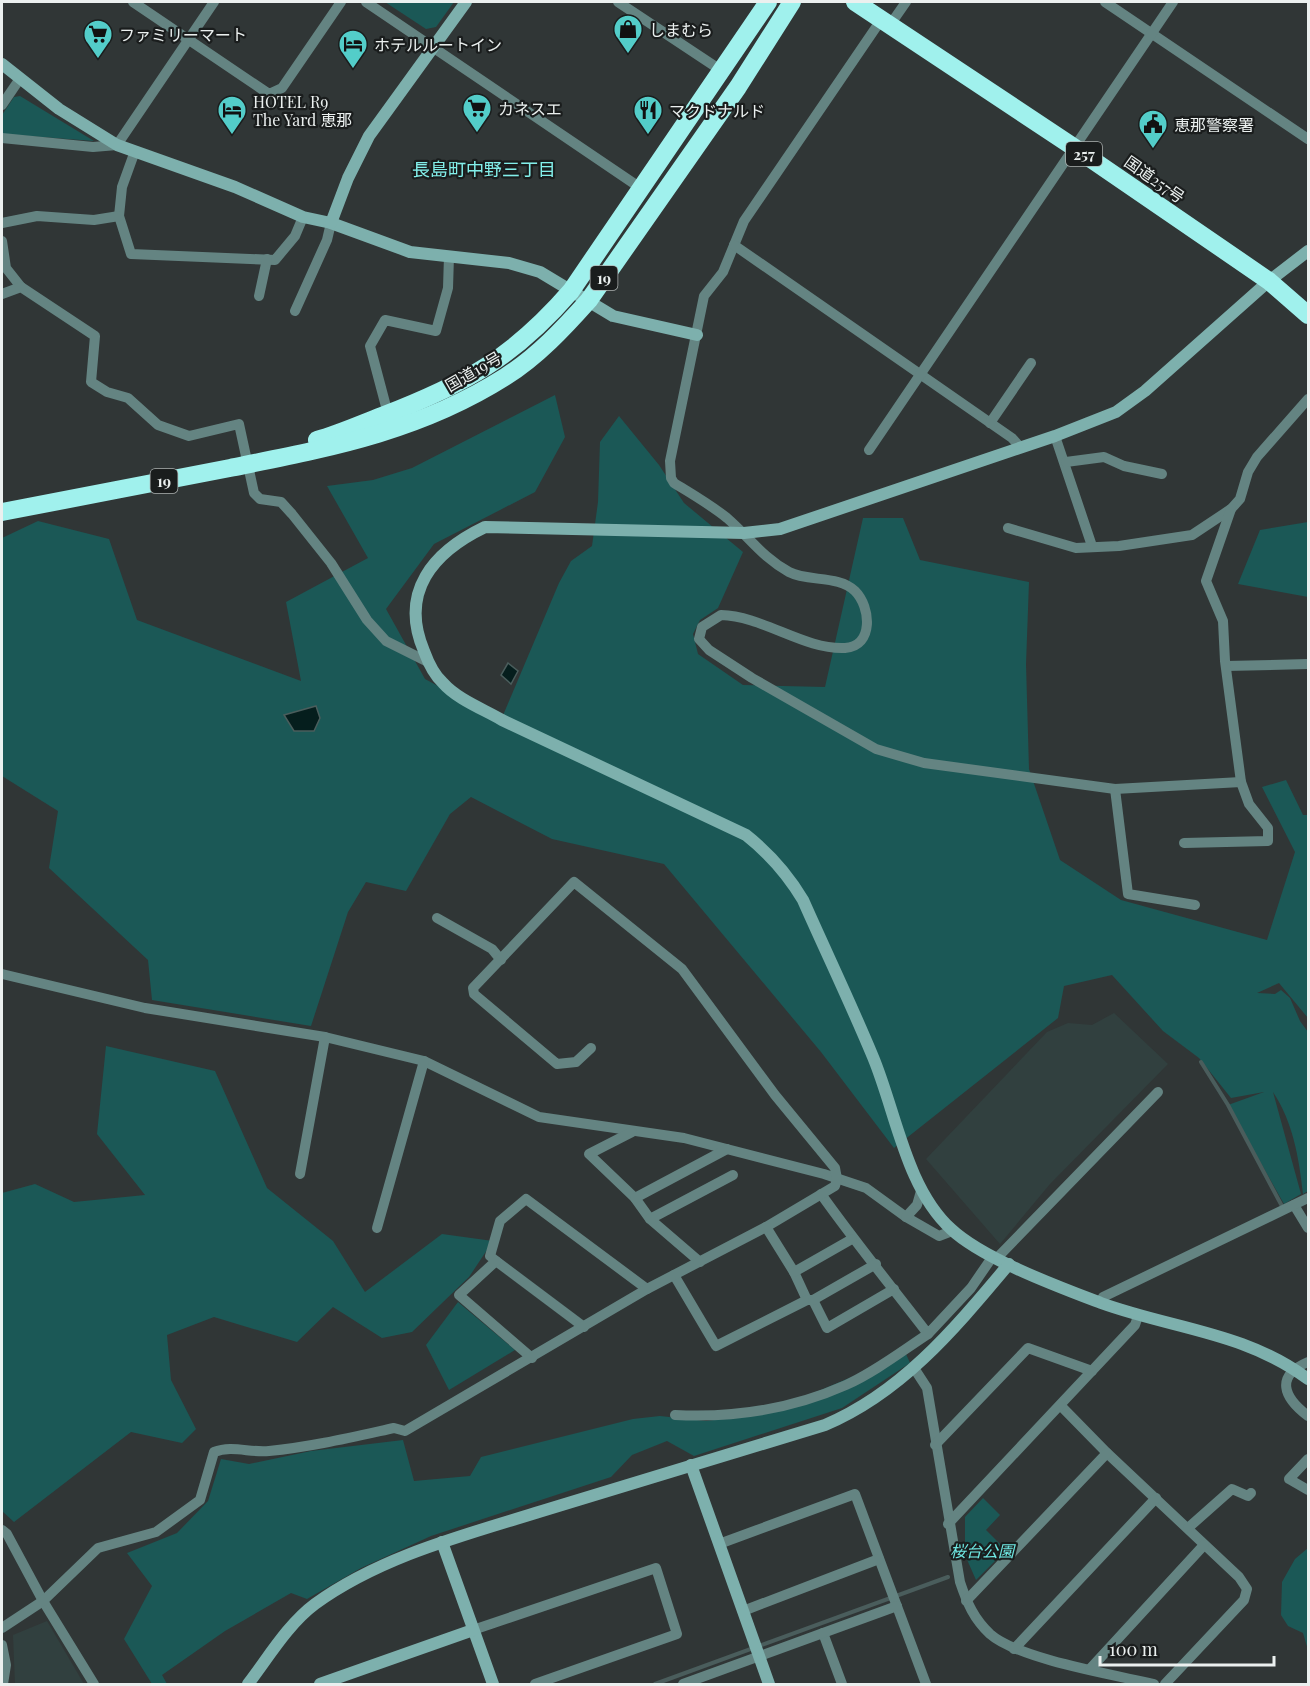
<svg xmlns="http://www.w3.org/2000/svg" width="1310" height="1686" viewBox="0 0 1310 1686" font-family="'Playfair Display','Noto Sans JP',serif">
<rect width="100%" height="100%" fill="#303636"/>
<g fill="#31403f">
<polygon points="1114,1013 1168,1064 1050,1184 1000,1244 926,1159 1047,1032 1068,1023 1092,1025"/>
<polygon points="47,1621 84,1684 15,1684 13,1635"/>
</g>
<g fill="#1b5856">
<polygon points="385,2 454,2 436,27 426,29"/>
<polygon points="20,96 94,141 2,134 2,115 14,97"/>
<path d="M555,395L565,437L535,492L434,544L386,609L425,679L501,720L559,583L571,561L592,546L598,502L600,442L619,416L659,465L684,503L743,552L718,608L700,620L693,634L698,654L743,685L825,687L863,518H903L920,560L1029,582L1026,664L1029,769L1060,860L1121,900L1267,940L1295,852L1262,787L1286,780L1303,815H1308V1018L1279,983L1257,993L1275,994L1281,990L1290,998L1300,1021L1308,1032V1191L1303,1194C1299,1158 1293,1122 1273,1092L1301,1194L1284,1204L1228,1105L1264,1092L1231,1098L1199,1058L1163,1031L1112,975L1064,986L1058,1018L894,1148L821,1052L664,864L552,839L471,797L450,814L406,891L366,882L348,912L311,1026L152,1000L148,960L49,868L58,811L2,776V538L38,521L109,539L137,620L301,681L286,602L368,558L327,486L373,480L412,468Z"/>
<polygon points="1308,522 1308,597 1238,584 1260,530"/>
<polygon points="106,1046 215,1071 267,1188 333,1241 365,1292 442,1234 493,1241 469,1277 412,1332 382,1338 333,1307 297,1342 214,1317 167,1335 171,1380 196,1429 182,1443 131,1432 14,1522 2,1511 2,1193 35,1184 74,1202 145,1195 97,1134"/>
<polygon points="458,1302 515,1350 449,1390 426,1345"/>
<polygon points="906,1354 910,1363 842,1408 694,1456 667,1441 632,1455 611,1477 431,1536 361,1568 307,1599 291,1593 225,1631 162,1675 167,1684 152,1684 124,1639 152,1586 127,1553 177,1533 208,1501 221,1459 249,1464 311,1451 403,1440 414,1481 470,1476 481,1457 633,1419 660,1416 706,1421 764,1414"/>
<polygon points="983,1498 1000,1515 986,1530 1006,1550 976,1580 965,1555 965,1517"/>
<polygon points="1308,1548 1308,1650 1303,1633 1288,1626 1281,1615 1282,1582 1295,1559"/>
</g>
<g fill="#051e1d" stroke="#4a5d5c" stroke-width="1.5">
<polygon points="508,663 518,671 511,684 501,675"/>
<polygon points="316,706 320,718 314,731 294,731 284,715"/>
</g>
<g fill="none" stroke-linecap="round" stroke-linejoin="round">
<g stroke="#4a5d5c" stroke-width="4">
<polyline points="1201,1062 1228,1105 1283,1208"/>
<polyline points="655,1684 948,1577"/>
</g>
<g stroke="#648482" stroke-width="10">
<polyline points="133,2 269,94 282,88 341,2"/>
<polyline points="366,2 642,189"/>
<polyline points="618,2 722,71"/>
<polyline points="1105,2 1308,139"/>
<path d="M881,20L744,221L723,272L704,296L670,461L671,478L674,483C692,494 711,505 727,518C749,537 763,558 789,572C808,582 839,575 855,591C871,607 874,646 845,648C804,650 763,616 721,615L702,627L699,639L709,650L752,678L876,749L924,763L1115,789L1241,782"/>
<polyline points="890,25 906,2"/>
<polyline points="2,105 19,80"/>
<polyline points="2,138 93,147 117,145 214,2"/>
<polyline points="135,151 122,187 119,216 131,254 275,260 295,236 303,217"/>
<polyline points="2,223 37,216 94,220 119,216"/>
<polyline points="2,241 6,268 21,287"/>
<polyline points="734,245 1012,438 1021,448"/>
<polyline points="2,294 21,287 95,336 91,382 107,392 128,398 158,425 189,436 239,424 254,493 260,499 281,502 292,514 331,563 367,620 386,641 428,662"/>
<polyline points="259,296 267,259"/>
<polyline points="295,311 327,240 331,223"/>
<polyline points="388,414 370,346 385,320 436,331 448,288 449,256"/>
<polyline points="990,423 1031,363"/>
<polyline points="1055,436 1092,546"/>
<polyline points="869,450 1173,2"/>
<polyline points="1066,462 1104,457 1124,466 1162,474"/>
<polyline points="1008,528 1076,548 1119,546 1192,535 1231,509 1240,499 1248,472 1257,457 1308,399"/>
<polyline points="1226,666 1308,664"/>
<polyline points="1115,789 1128,894 1195,905"/>
<polyline points="1184,843 1268,841 1268,828 1249,804 1241,782 1225,661 1223,621 1206,581 1231,509"/>
<polyline points="437,918 492,949 501,960"/>
<polyline points="2,974 145,1008 325,1037 424,1061 539,1117 684,1138 824,1174 866,1188 906,1217 939,1236 952,1231"/>
<polyline points="632,1132 589,1154 635,1198 650,1219 700,1262"/>
<polyline points="300,1174 325,1037"/>
<path d="M821,1194C855,1242 892,1287 928,1334L971,1288L993,1256"/>
<polyline points="635,1198 727,1149"/>
<polyline points="1294,1205 1308,1228"/>
<polyline points="906,1217 917,1205 921,1191"/>
<polyline points="650,1219 733,1175"/>
<polyline points="766,1227 794,1272 807,1300 813,1300 827,1328 894,1289"/>
<polyline points="377,1228 424,1061"/>
<polyline points="997,1258 1158,1092"/>
<polyline points="496,1261 584,1327"/>
<polyline points="794,1272 852,1239"/>
<polyline points="674,1275 716,1346 807,1300"/>
<polyline points="813,1300 876,1264"/>
<polyline points="1100,1302 1103,1297 1308,1198"/>
<polyline points="532,1358 459,1295 496,1261 490,1256 500,1221 526,1199 647,1289"/>
<path d="M1308,1362C1275,1376 1283,1397 1308,1416"/>
<path d="M914,1368L927,1388L960,1582C967,1603 974,1619 990,1634C1018,1659 1115,1675 1154,1684"/>
<polyline points="1061,1406 1107,1453 1239,1577 1247,1589 1244,1600 1165,1684"/>
<path d="M675,1415C733,1418 792,1409 846,1385C875,1372 902,1351 928,1334"/>
<polyline points="935,1445 1028,1348 1092,1371"/>
<polyline points="1308,1459 1289,1479 1308,1490"/>
<polyline points="948,1524 1135,1325 1138,1316"/>
<polyline points="1188,1528 1232,1489 1248,1496 1251,1493"/>
<polyline points="2,1530 7,1534 43,1601 94,1684"/>
<polyline points="719,1544 855,1494 926,1684"/>
<polyline points="966,1601 1107,1453"/>
<polyline points="743,1611 879,1559"/>
<path d="M2,1628L43,1601L98,1548L156,1532L200,1500L214,1452C232,1445 250,1453 269,1451C311,1447 353,1437 394,1428L405,1431L647,1289L766,1227L835,1186L837,1179L835,1168L775,1095L682,969L574,882L473,988L474,994L557,1064L576,1062L591,1048"/>
<polyline points="473,1630 656,1568 677,1634 535,1684"/>
<polyline points="823,1633 842,1684"/>
<polyline points="2,1645 6,1665 3,1684"/>
<polyline points="1014,1649 1156,1498"/>
<polyline points="1090,1669 1204,1545"/>
<polyline points="683,1684 897,1606"/>
</g>
<g stroke="#7db0ad" stroke-width="12">
<polyline points="2,64 59,109 117,145 235,187 303,217 331,223 410,252 509,263 540,272 613,316 697,335"/>
<polyline points="331,223 348,178 369,136 466,2"/>
<path d="M1308,251L1269,281L1145,391L1116,412L1055,436L780,529L744,533L485,527C433,552 399,592 424,651C428,662 434,675 443,683C457,699 483,709 502,720L746,835C770,854 787,873 803,900C826,952 851,1004 873,1057C896,1112 906,1188 951,1229C983,1259 1059,1287 1101,1303C1173,1329 1245,1332 1308,1379"/>
<polyline points="691,1465 769,1684"/>
<polyline points="442,1542 493,1684"/>
<path d="M248,1684C268,1658 288,1624 315,1604C381,1556 465,1535 542,1511C636,1482 730,1453 825,1425C903,1392 956,1327 1009,1264"/>
<polyline points="320,1684 473,1630"/>
</g>
<g stroke="#a0f1ed" stroke-width="18">
<polyline points="855,2 1075,148 1269,281 1308,315"/>
<path d="M317,440C339,434 361,424 382,416C465,384 513,358 571,291L768,2"/>
<path d="M2,512C78,497 154,483 230,468C329,448 418,432 505,377C537,357 564,328 589,300L738,87L792,2"/>
</g>
</g>
<defs>
<g id="shop-pin" transform="scale(1.5)"><path d="M0 17L-7.5 6A9.5 9.5 0 1 1 7.5 6Z" fill="#53cdc9" stroke="#1a1d1d"/><path d="M-5-2.5h2.3a2.7 3.5 0 0 1 5.4 0H5L5.5 6h-11ZM-1.5-2.5h3a1.5 2.3 0 0 0-3 0Z" fill="#111"/></g>
<g id="supermarket-pin" transform="scale(1.5)"><path d="M0 17L-7.5 6A9.5 9.5 0 1 1 7.5 6Z" fill="#53cdc9" stroke="#1a1d1d"/><path d="M-6-5.5h2.5l.6 2H6L4.5 2H-2.5L-4.4-4H-6ZM-1.5 3.2a1.3 1.3 0 1 0 .1 0ZM3 3.2a1.3 1.3 0 1 0 .1 0Z" fill="#111"/></g>
<g id="hotel-pin" transform="scale(1.5)"><path d="M0 17L-7.5 6A9.5 9.5 0 1 1 7.5 6Z" fill="#53cdc9" stroke="#1a1d1d"/><path d="M-6-4.5h1.5V1H6V5H4.5V3h-9V5H-6ZM-4 0a1.8 1.8 0 1 1 3.6 0ZM.5 0V-2.5h3Q6-2.5 6 0Z" fill="#111"/></g>
<g id="restaurant-pin" transform="scale(1.5)"><path d="M0 17L-7.5 6A9.5 9.5 0 1 1 7.5 6Z" fill="#53cdc9" stroke="#1a1d1d"/><path d="M-5-6h1v4h1v-4h1v4h1v-4h1v5L-1.5 .5V6h-2V.5L-5-1ZM5-6V6H3V1.5H1.5Q1.5-4 5-6Z" fill="#111"/></g>
<g id="civic-pin" transform="scale(1.5)"><path d="M0 17L-7.5 6A9.5 9.5 0 1 1 7.5 6Z" fill="#53cdc9" stroke="#1a1d1d"/><path d="M-.6-6.5H3V-4.5H.6V-3L4-1V1h2V6H-6V1h2V-1L-.6-3ZM-1.2 2.5V6h2.4V2.5Z" fill="#111"/></g>
</defs>
<g fill-rule="evenodd">
<use href="#shop-pin" x="628" y="29"/>
<use href="#supermarket-pin" x="98" y="34"/>
<use href="#hotel-pin" x="353" y="44"/>
<use href="#supermarket-pin" x="477" y="108"/>
<use href="#hotel-pin" x="232" y="110"/>
<use href="#restaurant-pin" x="648" y="110"/>
<use href="#civic-pin" x="1153" y="124"/>
</g>
<g text-anchor="middle" dominant-baseline="central" stroke-width="4.5" stroke-linejoin="round" paint-order="stroke">
<g fill="#1a1d1d" stroke="#acb1b0" stroke-width="1.5">
<rect x="1066" y="142" width="36" height="24" rx="4.5"/>
<rect x="590.5" y="266" width="27" height="24" rx="4.5"/>
<rect x="150.5" y="469" width="27" height="24" rx="4.5"/>
</g>
<g font-size="15" font-weight="bold" fill="#ebf0ef">
<text x="1084" y="154">257</text>
<text x="604" y="278">19</text>
<text x="164" y="481">19</text>
</g>
<g font-size="16" fill="#ebf0ef" stroke="#1a1d1d" text-anchor="start">
<text x="649" y="29">しまむら</text>
<text x="119" y="34">ファミリーマート</text>
<text x="374" y="44">ホテルルートイン</text>
<text x="253" y="101">HOTEL R9<tspan x="253" dy="18">The Yard 恵那</tspan></text>
<text x="498" y="108">カネスエ</text>
<text x="669" y="110">マクドナルド</text>
<text x="1174" y="124">恵那警察署</text>
</g>
<g font-size="16" fill="#ebf0ef" stroke="#1a1d1d">
<text transform="translate(1155 179) rotate(35)">国道257号</text>
<text transform="translate(473 371) rotate(-30)">国道19号</text>
</g>
<g font-size="16" font-style="italic" fill="#6fe8e3" stroke="#1a1d1d">
<text x="982" y="1550">桜台公園</text>
</g>
<g font-size="18" fill="#83efea" stroke="#1a1d1d">
<text x="484" y="169">長島町中野三丁目</text>
</g>
</g>
<rect width="1310" height="1686" fill="none" stroke="#ebf0ef" stroke-width="6"/>
<path d="M1100 1656v9h174v-9" fill="none" stroke="#ebf0ef" stroke-width="3"/>
<text x="1109" y="1656" font-size="18" fill="#ebf0ef" stroke="#1a1d1d" stroke-width="4.5" paint-order="stroke">100 m</text>
</svg>
